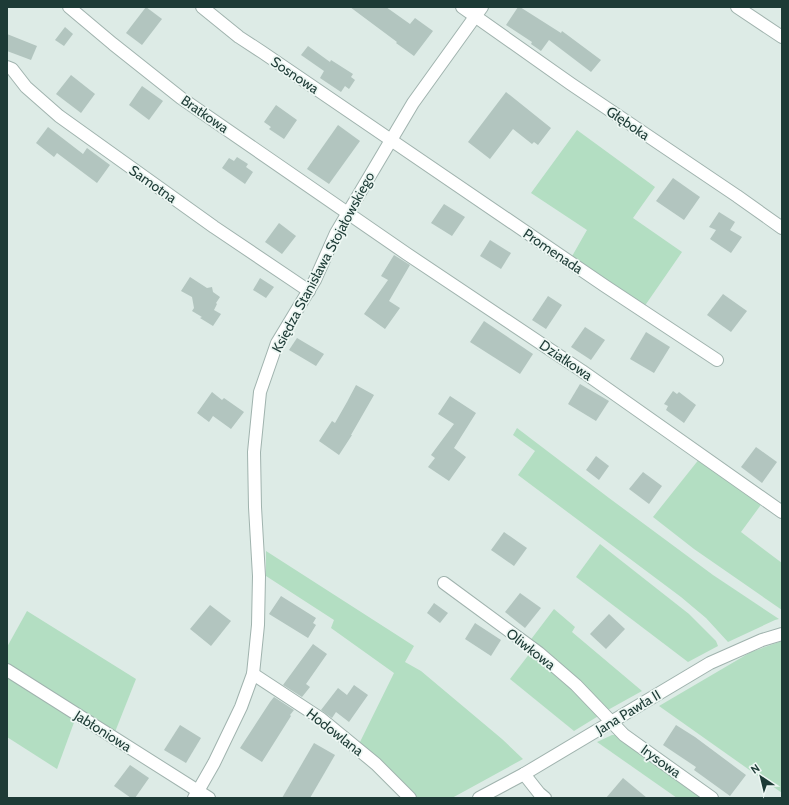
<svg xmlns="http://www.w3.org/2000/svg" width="789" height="805" viewBox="0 0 789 805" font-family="Cabin,sans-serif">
<rect width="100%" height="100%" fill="#ddebe6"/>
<g fill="#b3dec2">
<polygon points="577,130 655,187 633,218 682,252 644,307 571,258 587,230 531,193"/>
<polygon points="517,428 609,498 713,575 779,619 775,620 728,642 706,618 681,597 518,475 535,451 513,435"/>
<polygon points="700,458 763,502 741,532 782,563 782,610 694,549 653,517"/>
<polygon points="600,544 689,614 716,641 718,646 688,662 576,577"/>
<polygon points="266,551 414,646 405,662 421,671 502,739 523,759 452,798 416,798 359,744 394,673 331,628 334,620 266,576"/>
<polygon points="554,609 575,627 572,632 642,691 606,711 529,642"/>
<polygon points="27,611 136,679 115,732 7,664 7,647"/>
<polygon points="782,641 782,793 659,706 751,652"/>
<polygon points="530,653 573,687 600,715 574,731 510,679"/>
<polygon points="7,675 76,717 57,769 7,737"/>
<polygon points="612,735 618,735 705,798 677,798 597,742"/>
</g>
<g fill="#b2c5bf">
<polygon points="146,7 162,19 142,45 126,33"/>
<polygon points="350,7 386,7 410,24 415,18 433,31 414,56 396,43 397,42"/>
<polygon points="518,7 520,7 561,33 562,31 601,60 591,72 549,40 541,51 531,44 532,42 506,25"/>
<polygon points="65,27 73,34 64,46 55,40"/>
<polygon points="7,34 37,46 31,60 7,51"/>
<polygon points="308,46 330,62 331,60 353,74 351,77 355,80 349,89 345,86 341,92 320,78 324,71 301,55"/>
<polygon points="71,75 95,94 81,113 56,94"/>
<polygon points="142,86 163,101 149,120 129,105"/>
<polygon points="506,92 551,128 538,145 534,142 532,144 513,129 490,159 468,142"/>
<polygon points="276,105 297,120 284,139 269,129 271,127 264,122"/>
<polygon points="338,125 360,141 329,184 307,169"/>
<polygon points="48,127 83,154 87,148 110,165 97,183 57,153 54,157 36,143"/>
<polygon points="237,157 248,164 246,167 253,172 245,184 222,168 229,158 234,161"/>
<polygon points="673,178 700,197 684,220 656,201"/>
<polygon points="444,204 465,217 452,236 431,223"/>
<polygon points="719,212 735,222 730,230 742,237 731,253 710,239 716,230 709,227"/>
<polygon points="279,223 296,236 282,254 265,242"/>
<polygon points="490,240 511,253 501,269 480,256"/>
<polygon points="394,255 410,265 389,301 400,308 385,329 364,314 388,280 381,276"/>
<polygon points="190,277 207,288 212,287 213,292 220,297 216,303 217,304 214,310 221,314 213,326 200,318 202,317 192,311 194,308 192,297 181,291"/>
<polygon points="260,278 274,287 266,298 253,290"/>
<polygon points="723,294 747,311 731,332 707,315"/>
<polygon points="548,296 562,305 546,329 532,320"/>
<polygon points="484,321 533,354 520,374 470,342"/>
<polygon points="585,327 605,340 591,360 571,347"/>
<polygon points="646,332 670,347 654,373 630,359"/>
<polygon points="297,338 324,354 316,366 289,350"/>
<polygon points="580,384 609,401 596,421 568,404"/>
<polygon points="356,385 374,395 351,435 352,435 339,455 319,441 332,421 335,423 347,402"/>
<polygon points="673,391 677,394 679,392 696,405 684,423 666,410 668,406 664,404"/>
<polygon points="212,392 222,400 224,398 244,412 231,429 213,416 209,422 197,413"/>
<polygon points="450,396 476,413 454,448 466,457 449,481 428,467 435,458 431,455 454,424 438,414"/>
<polygon points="756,447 777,462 762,483 741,467"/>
<polygon points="596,456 609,466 599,480 586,470"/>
<polygon points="643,472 662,486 649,504 629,489"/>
<polygon points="504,532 527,548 514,566 491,550"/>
<polygon points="520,593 541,608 525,628 505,612"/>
<polygon points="281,596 316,618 313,623 316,625 308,638 269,614"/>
<polygon points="434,603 448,613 440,623 427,613"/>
<polygon points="210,605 231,621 211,646 190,629"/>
<polygon points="609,614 625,629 606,649 590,634"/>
<polygon points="475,623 501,640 491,656 465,639"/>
<polygon points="313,644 327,654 306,684 310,687 302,697 283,685"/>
<polygon points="354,685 368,695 349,722 336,712 332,718 321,710 338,688 347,695"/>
<polygon points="274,697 294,710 290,715 291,716 262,762 240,748 270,702"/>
<polygon points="180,725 201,738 186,763 164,750"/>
<polygon points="676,725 695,737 746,775 730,796 694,770 696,767 663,745"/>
<polygon points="314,743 335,755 310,798 282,798"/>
<polygon points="130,765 149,778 135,798 131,798 114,786"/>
<polygon points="623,778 647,798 606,798"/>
</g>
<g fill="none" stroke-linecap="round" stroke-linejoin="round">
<g stroke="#a0b3ae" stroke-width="14">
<g id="minor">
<polyline points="69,7 113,44 181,98 407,254 582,371 782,512"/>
<polyline points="202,7 239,37 262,52 605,286 717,360"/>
<polyline points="462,7 571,84 737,196 782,228"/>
<polyline points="737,7 782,37"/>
<polyline points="7,67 12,69 26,87 59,116 214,227 309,291"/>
<polyline points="444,583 539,653 576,685 624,735 712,798"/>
<polyline points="7,670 209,798"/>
<polyline points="253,674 320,718 376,764 410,798"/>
<polyline points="524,774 539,793 545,798"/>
<polyline points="194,798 214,763 241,707 253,674 258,625 259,576 255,507 254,452 260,392 277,343 315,280 336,233 413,103 482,7"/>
<polyline points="479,798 524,774 710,663 762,640 782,634"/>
</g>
</g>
<use href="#minor" stroke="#fff" stroke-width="12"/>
</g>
<g text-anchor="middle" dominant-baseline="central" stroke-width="3.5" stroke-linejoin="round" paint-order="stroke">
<g font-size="14" fill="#1d3b36" stroke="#edf7f3">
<text transform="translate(295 75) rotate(34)">Sosnowa</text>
<text transform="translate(205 114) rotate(35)">Bratkowa</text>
<text transform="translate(628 123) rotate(34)">Głęboka</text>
<text transform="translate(153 184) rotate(35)">Samotna</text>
<text transform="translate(553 251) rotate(34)">Promenada</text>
<text transform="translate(323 262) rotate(-62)">Księdza Stanisława Stojałowskiego</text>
<text transform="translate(566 360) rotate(34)">Działkowa</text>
<text transform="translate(531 649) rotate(38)">Oliwkowa</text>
<text transform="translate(628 712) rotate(-31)">Jana Pawła II</text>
<text transform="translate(103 731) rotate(32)">Jabłoniowa</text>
<text transform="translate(335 732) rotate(38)">Hodowlana</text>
<text transform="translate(661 761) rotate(36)">Irysowa</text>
</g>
</g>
<rect width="789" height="805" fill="none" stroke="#1d3b36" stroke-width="16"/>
<g transform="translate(761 777) rotate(325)" stroke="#edf7f3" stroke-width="3" paint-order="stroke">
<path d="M0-3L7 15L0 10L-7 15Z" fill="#1d3b36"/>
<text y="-6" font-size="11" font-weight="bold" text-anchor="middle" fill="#1d3b36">N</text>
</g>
</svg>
